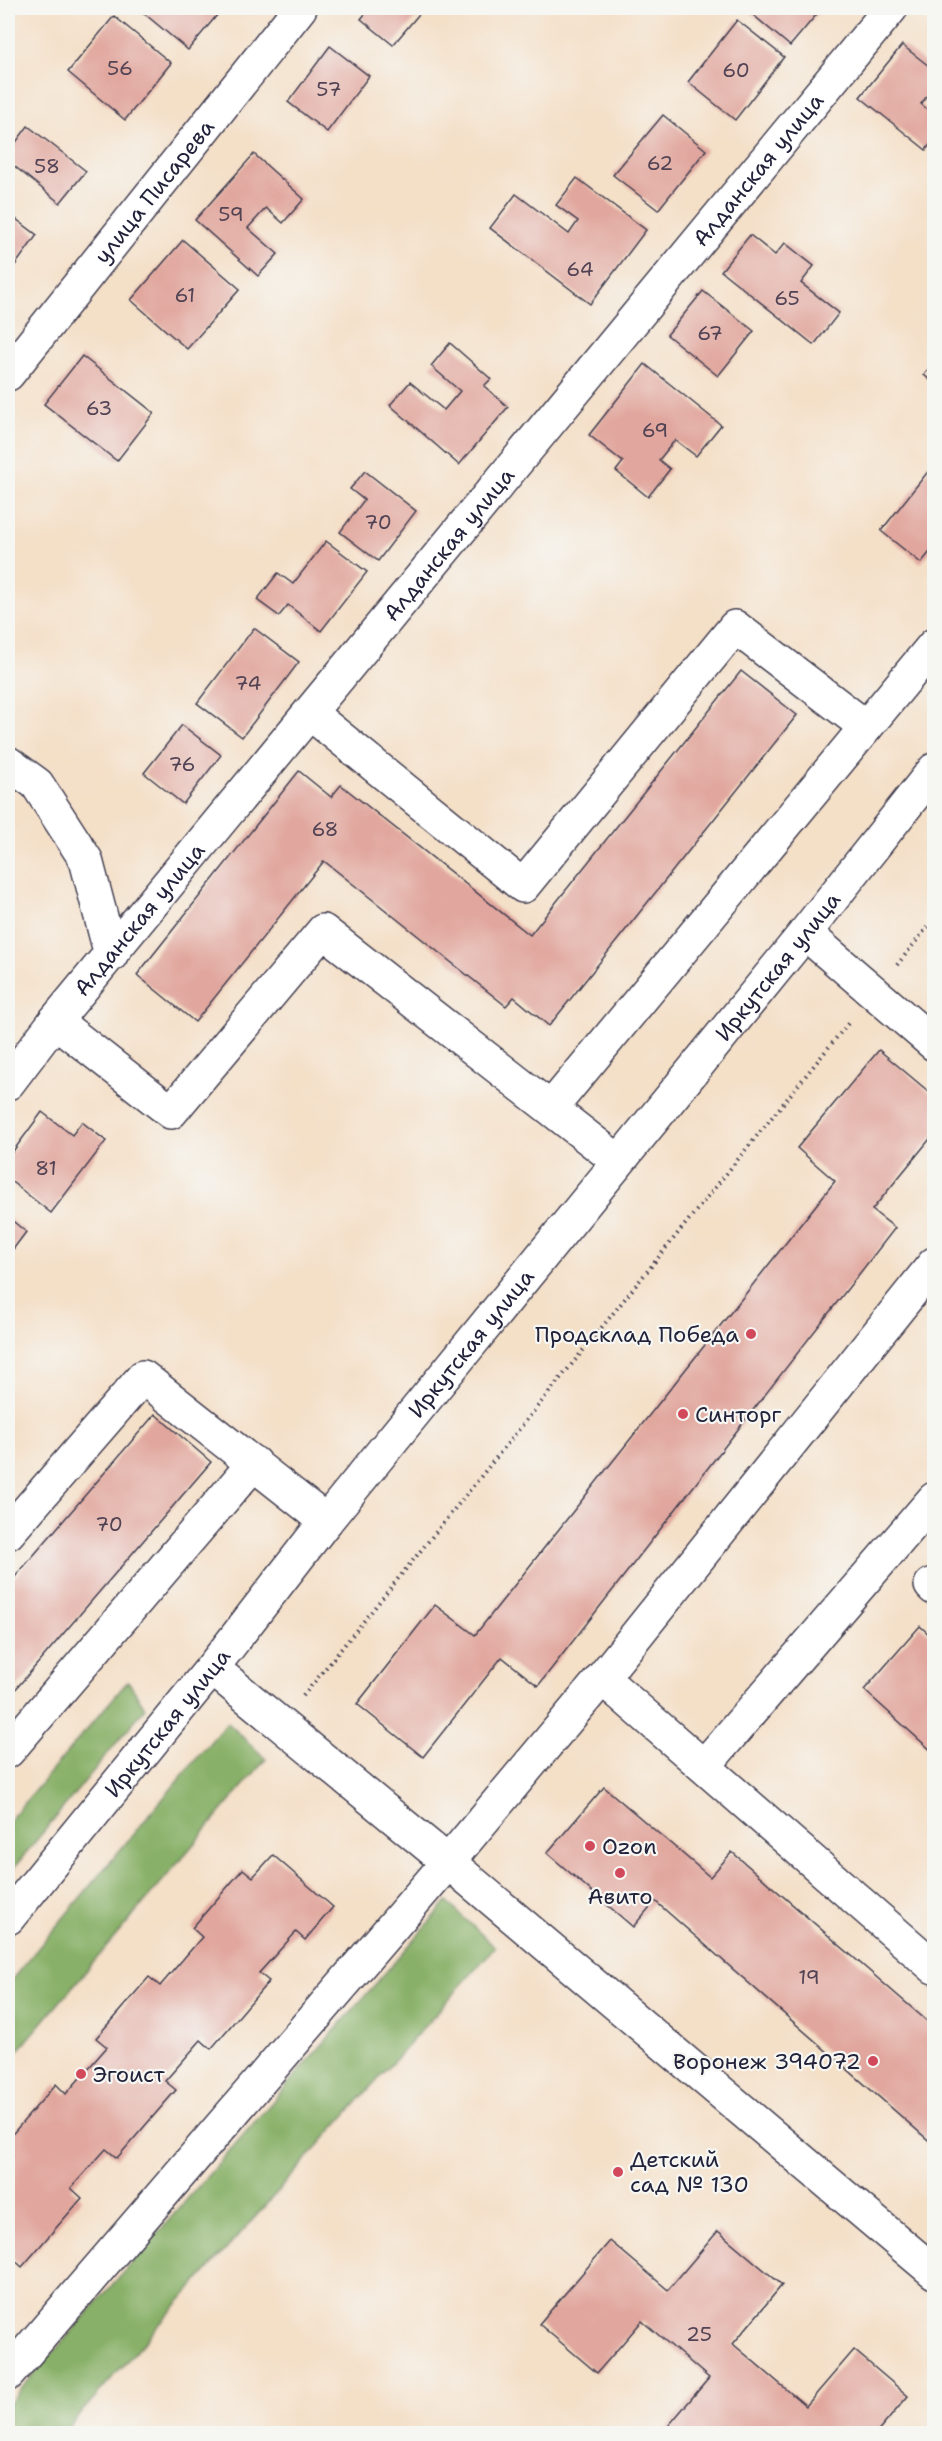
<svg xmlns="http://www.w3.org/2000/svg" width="942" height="2441" viewBox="0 0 942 2441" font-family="'Shantell Sans',sans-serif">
<rect width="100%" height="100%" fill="#f6f6f2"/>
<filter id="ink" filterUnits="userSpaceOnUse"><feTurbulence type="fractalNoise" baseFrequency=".0167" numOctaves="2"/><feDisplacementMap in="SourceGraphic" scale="12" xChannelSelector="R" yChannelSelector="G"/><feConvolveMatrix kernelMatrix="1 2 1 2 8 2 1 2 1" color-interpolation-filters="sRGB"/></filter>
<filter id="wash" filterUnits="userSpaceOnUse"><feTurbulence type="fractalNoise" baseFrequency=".008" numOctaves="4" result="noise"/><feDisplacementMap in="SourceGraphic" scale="24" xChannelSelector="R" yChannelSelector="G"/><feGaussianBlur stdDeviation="1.35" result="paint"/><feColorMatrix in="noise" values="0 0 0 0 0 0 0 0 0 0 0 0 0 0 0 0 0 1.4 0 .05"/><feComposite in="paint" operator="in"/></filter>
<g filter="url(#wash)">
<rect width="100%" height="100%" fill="#f4dfc7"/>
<g fill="#88b067" stroke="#556951" stroke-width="1.5">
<polygon points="128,1681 145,1708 8,1875 8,1822"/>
<polygon points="227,1722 266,1759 8,2063 8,1984"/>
<polygon points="447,1902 495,1947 63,2433 8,2433 8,2404"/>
</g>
<g id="blocks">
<g fill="#e1a79e">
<polygon points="142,8 223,8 188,50 140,10"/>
<polygon points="370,8 424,8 393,45 361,19"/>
<polygon points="745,8 822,8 790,46"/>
<polygon points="114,16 171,63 125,120 68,72"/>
<polygon points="737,20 784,57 735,120 688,82"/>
<polygon points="902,45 934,70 934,87 921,104 934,115 934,139 926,150 860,97"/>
<polygon points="330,46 369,76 327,132 288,102"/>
<polygon points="663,115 706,150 658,210 613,175"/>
<polygon points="28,126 86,171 60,203 8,161 8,153"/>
<polygon points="254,154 304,199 283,223 266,208 248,228 278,254 258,276 195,220"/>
<polygon points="577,178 646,230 590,304 490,228 516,194 569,234 578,221 556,205"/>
<polygon points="8,213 37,235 8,275"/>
<polygon points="750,235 775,255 785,243 814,266 801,283 839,313 814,345 721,271"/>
<polygon points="183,240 240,289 187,349 131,300"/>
<polygon points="703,291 754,331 718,376 667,335"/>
<polygon points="450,343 491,379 484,386 508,407 459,465 390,405 410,382 444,410 460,391 431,366"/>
<polygon points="82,356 154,413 117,461 44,404"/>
<polygon points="934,362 934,383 924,375"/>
<polygon points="645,364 721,425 696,456 675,440 659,460 670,469 648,497 616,471 623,462 589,435"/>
<polygon points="930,469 934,472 934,547 921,563 881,531"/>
<polygon points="365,471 416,511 378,561 340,532 364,500 350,489"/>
<polygon points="326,541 367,572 321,631 288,605 279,616 257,600 278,573 293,584"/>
<polygon points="254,628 299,662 242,737 197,703"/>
<polygon points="741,671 797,715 549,1026 514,997 506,1006 324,861 195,1022 137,975 299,771 331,797 341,785 530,935"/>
<polygon points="182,725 221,755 183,804 144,773"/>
<polygon points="879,1050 934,1096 934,1134 872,1210 895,1228 538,1686 502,1657 423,1757 357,1704 435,1605 475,1635 835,1181 797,1148"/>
<polygon points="42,1112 72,1135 82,1122 106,1141 51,1213 8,1179 8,1158"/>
<polygon points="8,1217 26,1232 8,1256"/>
<polygon points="155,1414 211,1462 8,1698 8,1585"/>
<polygon points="920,1626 934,1639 934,1753 864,1690"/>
<polygon points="604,1787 710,1877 732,1852 934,2027 934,2145 655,1901 633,1927 547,1853"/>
<polygon points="273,1855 333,1907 305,1940 296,1932 259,1973 269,1981 211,2049 201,2040 165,2081 176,2090 117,2158 106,2149 71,2188 82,2198 22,2267 11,2257 8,2261 8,2161 13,2155 8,2150 8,2139 56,2084 66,2094 107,2047 96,2038 149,1977 160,1986 202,1937 192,1928 243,1869 253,1877"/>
<polygon points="718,2231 782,2285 733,2344 806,2406 854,2350 908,2396 876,2434 664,2434 663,2432 709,2378 642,2321 597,2373 539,2324 610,2241 668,2290"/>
</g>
</g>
</g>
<g filter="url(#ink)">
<use href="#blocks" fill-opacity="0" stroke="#423e50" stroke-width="1.5"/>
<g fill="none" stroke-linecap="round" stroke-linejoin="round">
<g stroke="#423e50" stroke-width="36">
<g id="minor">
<path id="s1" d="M8,374L300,8"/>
<polyline points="311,714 523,886 735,627 866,727"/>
<polyline points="8,763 37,784 86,860 111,955"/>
<polyline points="805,933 934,1044"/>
<polyline points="55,1021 171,1112 323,931 618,1161"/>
<path id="s2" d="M8,1083L55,1021L891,8"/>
<polyline points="551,1108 934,645"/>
<polyline points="8,1533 143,1377 326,1521"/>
<polyline points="931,1585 934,1588"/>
<polyline points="212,1668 448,1862 934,2272"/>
<polyline points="602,1678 934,1967"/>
<polyline points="8,1751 254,1463"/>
<polyline points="704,1766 934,1499"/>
<path id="s3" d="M8,1918L212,1668L326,1521L805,933L934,770"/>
<polyline points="8,2374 448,1862 602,1678 934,1264"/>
</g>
</g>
<g stroke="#423e50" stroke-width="4" stroke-dasharray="1.5 4.5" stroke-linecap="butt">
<polyline points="897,965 934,919"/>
<polyline points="303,1696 850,1021"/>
</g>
<use href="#minor" stroke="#fff" stroke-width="33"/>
</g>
</g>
<g fill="#d1495b" stroke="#f6f6f2" stroke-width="2">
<circle cx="751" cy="1334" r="6"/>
<circle cx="683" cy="1414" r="6"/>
<circle cx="590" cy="1846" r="6"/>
<circle cx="620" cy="1873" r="6"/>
<circle cx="873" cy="2061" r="6"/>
<circle cx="81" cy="2074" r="6"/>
<circle cx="618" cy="2172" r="6"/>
</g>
<g text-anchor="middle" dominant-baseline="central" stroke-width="4.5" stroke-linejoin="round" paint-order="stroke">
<g font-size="20" fill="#524354">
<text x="120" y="68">56</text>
<text x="736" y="70">60</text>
<text x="329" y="89">57</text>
<text x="660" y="163">62</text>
<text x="47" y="166">58</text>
<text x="231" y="214">59</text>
<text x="580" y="269">64</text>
<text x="185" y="295">61</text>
<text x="787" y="298">65</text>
<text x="710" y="333">67</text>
<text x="99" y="408">63</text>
<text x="655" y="430">69</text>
<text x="378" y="522">70</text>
<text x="248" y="683">74</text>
<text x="182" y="764">76</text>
<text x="325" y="829">68</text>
<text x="46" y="1168">81</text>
<text x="109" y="1524">70</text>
<text x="809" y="1977">19</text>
<text x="699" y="2334">25</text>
</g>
<g font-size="22" fill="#22223b" stroke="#f6f6f2">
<text stroke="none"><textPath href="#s2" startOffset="1182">Алданская улица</textPath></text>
<text stroke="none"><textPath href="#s1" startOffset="234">улица Писарева</textPath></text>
<text stroke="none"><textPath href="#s2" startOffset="696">Алданская улица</textPath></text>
<text stroke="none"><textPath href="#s2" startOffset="210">Алданская улица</textPath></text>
<text stroke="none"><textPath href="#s3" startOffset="1224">Иркутская улица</textPath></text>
<text stroke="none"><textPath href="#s3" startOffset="738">Иркутская улица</textPath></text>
<text stroke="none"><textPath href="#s3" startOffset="252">Иркутская улица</textPath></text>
</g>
<g font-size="22" fill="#22223b" stroke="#f6f6f2" text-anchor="start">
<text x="739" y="1334" text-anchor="end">Продсклад Победа</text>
<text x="695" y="1414">Синторг</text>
<text x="602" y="1846">Ozon</text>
<text x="620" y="1896" text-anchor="middle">Авито</text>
<text x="861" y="2061" text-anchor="end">Воронеж 394072</text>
<text x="93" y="2074">Эгоист</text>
<text x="630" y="2159">Детский<tspan x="630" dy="25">сад № 130</tspan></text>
</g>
</g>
<rect width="942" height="2441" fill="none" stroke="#f6f6f2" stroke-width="30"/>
</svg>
